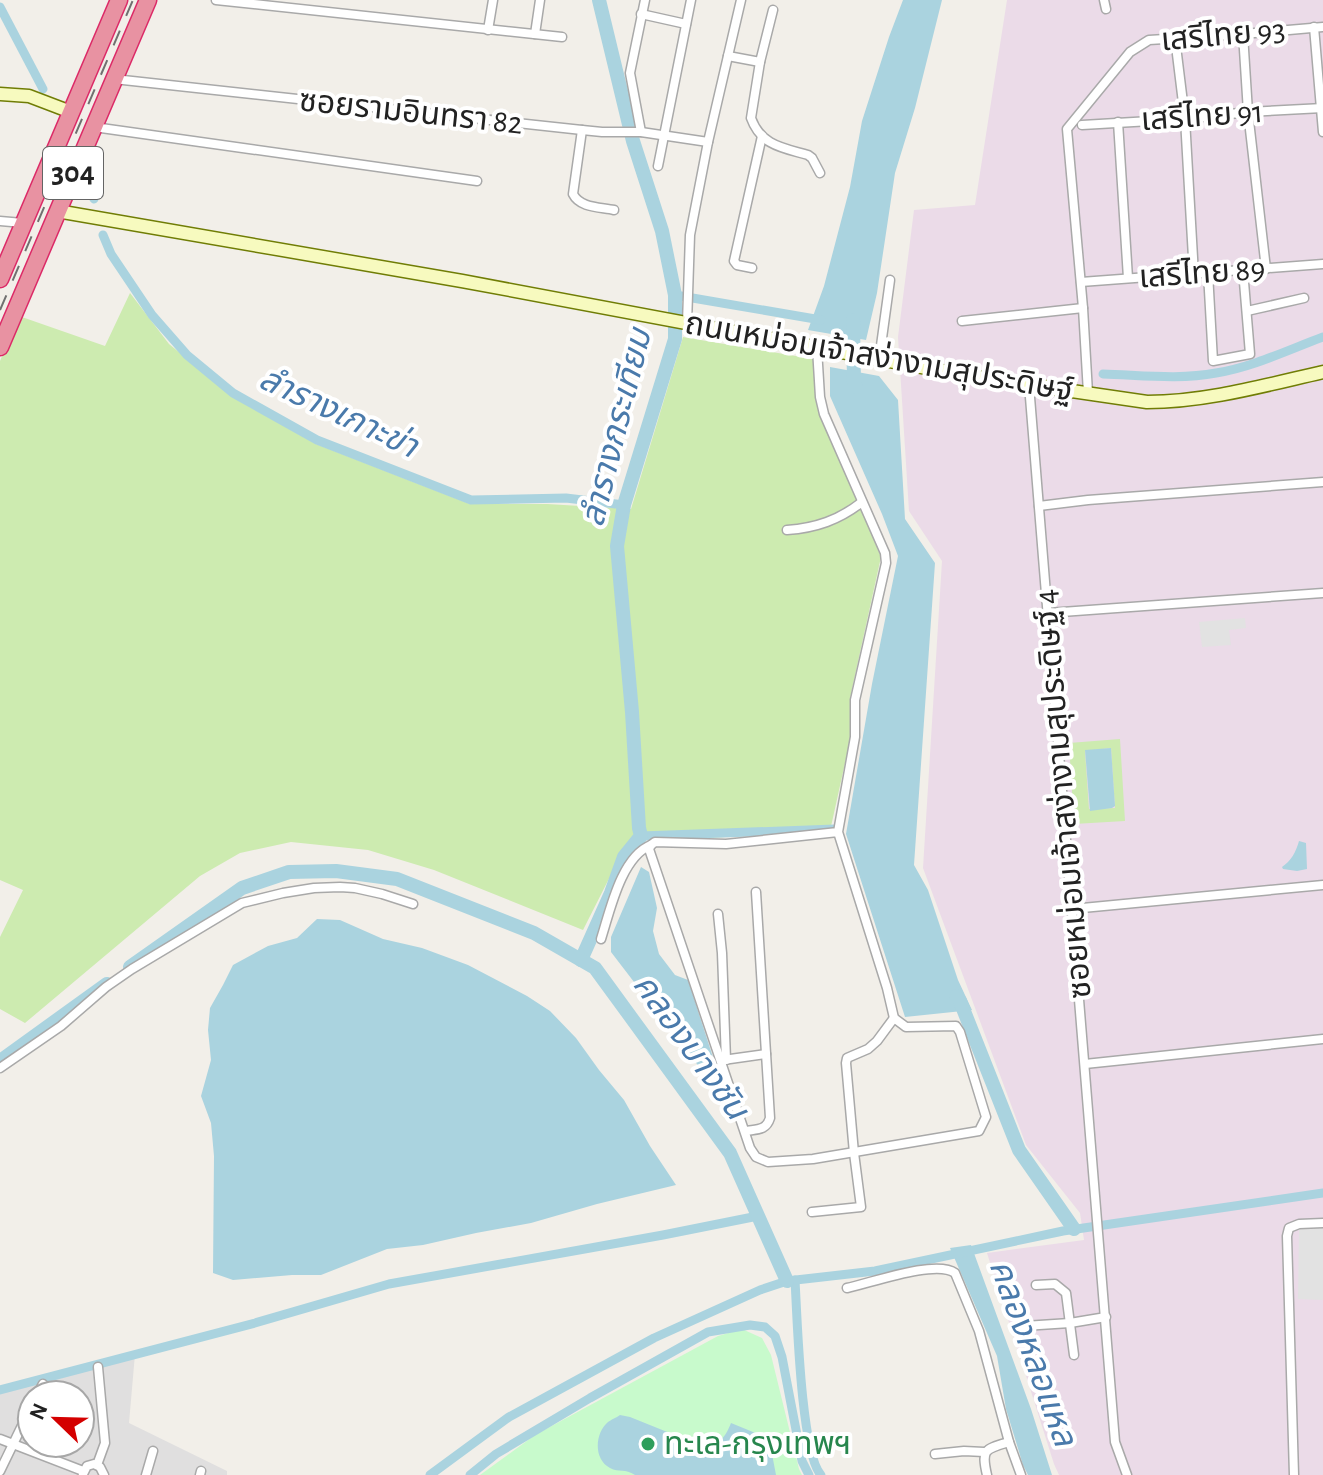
<svg xmlns="http://www.w3.org/2000/svg" width="1323" height="1475" viewBox="0 0 1323 1475" font-family="'Alegreya Sans','Noto Sans Thai',sans-serif">
<rect width="100%" height="100%" fill="#f2efe9"/>
<path fill="#e0dfdf" fill-rule="evenodd" d="M135,1354L129,1423L227,1471V1475H0V1392ZM32,1395H80V1443H32Z"/>
<polygon fill="#ebdbe8" points="1007,0 1323,0 1323,1475 1059,1475 1054,1464 987,1253 1084,1240 1080,1213 1026,1145 923,868 942,561 909,511 898,337 914,210 975,205"/>
<g fill="#cdebb0" fill-rule="evenodd">
<polygon points="130,293 169,344 236,399 316,444 470,504 547,504 631,509 683,337 813,359 819,410 881,557 850,698 851,736 830,831 708,838 646,837 623,851 583,930 434,870 368,850 291,842 240,853 200,876 25,1023 0,1009 0,937 23,890 0,880 0,361 19,316 105,346"/>
<path d="M1120,739L1125,821L1074,824L1069,743ZM1111,748L1115,808L1089,809L1085,751Z"/>
</g>
<polygon fill="#c8facc" points="742,1329 762,1338 771,1355 799,1469 802,1475 480,1475 535,1435 718,1336"/>
<g fill="#e2e2e2">
<polygon points="1245,618 1246,628 1229,630 1231,645 1202,647 1199,622"/>
<polygon points="1299,1228 1323,1228 1323,1300 1298,1299"/>
</g>
<g fill="#aad3df">
<polygon points="903,0 942,0 915,108 895,173 877,293 866,340 808,330 824,286 850,187 862,121 889,37"/>
<polygon points="830,367 879,376 898,400 905,519 935,563 914,865 928,890 958,980 972,1010 905,1017 846,834 872,684 898,556 882,514 830,396"/>
<polygon points="1111,748 1115,806 1112,808 1090,811 1085,750"/>
<path d="M1299,841L1306,843L1307,869L1297,871L1283,869L1282,867C1291,861 1296,852 1299,841Z"/>
<polygon points="641,867 649,872 657,908 653,931 659,954 675,975 688,980 720,1079 710,1081 611,952 611,937"/>
<polygon points="317,919 340,920 383,939 422,948 468,965 527,996 550,1011 576,1038 599,1070 624,1100 650,1146 676,1185 597,1204 531,1223 476,1233 423,1245 387,1249 321,1275 292,1275 233,1280 213,1273 214,1156 211,1123 201,1096 211,1060 208,1030 210,1008 223,985 233,965 268,946 297,938"/>
<polygon points="971,1245 1031,1409 1052,1475 1028,1475 1023,1465 1006,1409 997,1356 950,1248"/>
<path d="M620,1415L630,1417L702,1446C719,1446 725,1438 731,1423L775,1441L772,1454L776,1475H635C625,1468 619,1473 610,1468C593,1459 595,1433 608,1422C609,1421 619,1416 620,1415Z"/>
</g>
<g fill="none" stroke-linecap="round" stroke-linejoin="round">
<g stroke="#aad3df" stroke-width="9">
<polyline points="0,7 43,89"/>
<polyline points="81,178 94,199"/>
<polyline points="103,235 111,254 152,315 187,355 233,393 317,440 471,500 566,498 624,505"/>
<polyline points="675,295 821,320"/>
<path d="M1103,374C1140,375 1180,380 1216,373C1253,367 1288,350 1323,337"/>
<polyline points="641,836 835,829"/>
<path d="M795,1280C797,1314 801,1454 821,1475"/>
<polyline points="0,1390 255,1323 389,1284 663,1235 758,1216"/>
<polyline points="430,1475 509,1417 654,1338 760,1290 787,1281 875,1271 1063,1231 1323,1193"/>
<polyline points="470,1475 496,1454 590,1398 708,1332 750,1325 765,1327 775,1336 782,1357 802,1461 809,1475"/>
</g>
<g stroke="#aad3df" stroke-width="14">
<polyline points="853,320 854,382 856,387"/>
<polyline points="581,960 611,893 624,857 641,836 639,828 632,712 617,546 624,505 675,339 675,295 662,231 633,141 599,0"/>
<polyline points="130,967 242,888 289,872 336,871 397,879 534,933 595,968 730,1153 787,1281"/>
<polyline points="956,996 960,1001 1019,1150 1074,1229"/>
<polyline points="0,1061 107,984"/>
</g>
<g stroke="#a9a9a9" stroke-width="11">
<g id="street">
<polyline points="216,0 562,37"/>
<polyline points="1104,0 1106,9"/>
<path d="M773,10L760,62L751,118C761,146 784,148 808,155L812,158L820,173"/>
<polyline points="641,14 686,24"/>
<polyline points="1314,27 1323,132"/>
<polyline points="488,30 493,0"/>
<polyline points="535,34 540,0"/>
<polyline points="1243,34 1248,112 1266,269"/>
<polyline points="1175,38 1185,119 1194,275"/>
<polyline points="728,56 760,62"/>
<polyline points="114,79 582,130 602,132 641,132 708,142"/>
<polyline points="1118,122 1128,278"/>
<polyline points="1082,125 1185,119 1248,112 1323,108"/>
<polyline points="94,127 477,181"/>
<path d="M582,130L573,194C580,208 600,207 614,210"/>
<polyline points="641,132 630,73 645,0"/>
<polyline points="658,166 691,0"/>
<polyline points="0,221 23,223"/>
<polyline points="752,268 737,265 734,261 762,136"/>
<polyline points="1208,273 1213,361 1250,354 1243,270"/>
<polyline points="1081,282 1323,264"/>
<polyline points="1247,311 1304,298"/>
<polyline points="962,321 1083,308"/>
<polyline points="687,324 690,235 708,142 741,0"/>
<polyline points="817,348 820,397 824,414 885,553 886,563 855,700 855,737 838,832 887,988 894,1018 906,1027 956,1026 960,1032 986,1117 979,1131 813,1159 768,1162 756,1157 750,1148 649,849 651,845 655,842 726,844 838,832"/>
<polyline points="879,360 890,280"/>
<polyline points="1029,385 1115,1442 1127,1475"/>
<polyline points="1088,393 1083,308 1067,129 1130,52 1149,40 1243,34 1323,27"/>
<polyline points="1039,506 1088,500 1323,482"/>
<path d="M787,530C816,528 839,520 862,502"/>
<polyline points="1048,613 1323,593"/>
<polyline points="1072,909 1323,885"/>
<polyline points="718,914 722,953 726,1060"/>
<path d="M601,939C610,911 621,857 651,845"/>
<polyline points="723,1060 766,1054"/>
<polyline points="1085,1064 1323,1039"/>
<polyline points="0,1068 61,1026 106,987 132,969 242,903 283,893 314,888 340,887 355,888 382,894 413,904"/>
<path d="M745,1131C757,1129 766,1131 770,1118L756,892"/>
<polyline points="812,1212 861,1207 854,1153 846,1063 847,1058 868,1049 877,1041 894,1018"/>
<polyline points="1036,1285 1055,1284 1066,1293 1074,1355"/>
<path d="M847,1288C871,1283 936,1259 955,1273L979,1331L1009,1442L1021,1475"/>
<polyline points="1024,1326 1070,1323 1106,1317"/>
<polyline points="37,1395 43,1384"/>
<polyline points="0,1439 83,1471"/>
<polyline points="935,1454 964,1451 984,1452"/>
<polyline points="97,1465 105,1443 98,1367"/>
<polyline points="0,1471 32,1405"/>
<polyline points="83,1474 87,1466 94,1464 100,1467 104,1475"/>
<polyline points="146,1475 153,1451"/>
<polyline points="200,1475 201,1471"/>
<path d="M987,1475C981,1449 985,1449 1009,1442"/>
<polyline points="1294,1475 1287,1236 1289,1228 1299,1224 1323,1223"/>
</g>
</g>
<g stroke="#707d05" stroke-width="15">
<g id="secondary">
<polyline points="0,94 29,96 71,112"/>
<path d="M57,211L462,281L969,376L1147,402C1206,402 1266,385 1323,372"/>
</g>
</g>
<g stroke="#dc2a67" stroke-width="19">
<g id="highway">
<polyline points="0,279 119,0"/>
<polyline points="0,347 148,0"/>
</g>
</g>
<use href="#street" stroke="#fff" stroke-width="8"/>
<use href="#secondary" stroke="#f7fabf" stroke-width="12"/>
<use href="#highway" stroke="#e892a2" stroke-width="16"/>
<polyline stroke="#707070" stroke-width="2" stroke-dasharray="16 16" stroke-linecap="butt" points="0,310 133,0"/>
</g>
<circle fill="#2e9e5b" stroke="#fff" stroke-width="3" cx="648" cy="1444" r="8"/>
<g text-anchor="middle" dominant-baseline="central" stroke-width="8" stroke-linejoin="round" paint-order="stroke">
<rect fill="#fff" stroke="#646464" stroke-width="2" x="43" y="147" width="60" height="52" rx="6"/>
<g font-size="30" font-weight="bold" fill="#222">
<text x="73" y="173">304</text>
</g>
<g font-size="32" fill="#222" stroke="#fff">
<text transform="translate(1223 35) rotate(-5)">เสรีไทย 93</text>
<text transform="translate(411 112) rotate(6)">ซอยรามอินทรา 82</text>
<text transform="translate(1202 116) rotate(-4)">เสรีไทย 91</text>
<text transform="translate(1202 273) rotate(-4)">เสรีไทย 89</text>
<text transform="translate(879 357) rotate(10)">ถนนหม่อมเจ้าสง่างามสุประดิษฐ์</text>
<text transform="translate(1063 794) rotate(-95)">ซอยหม่อมเจ้าสง่างามสุประดิษฐ์ 4</text>
</g>
<g font-size="32" fill="#27864d" stroke="#fff" text-anchor="start">
<text x="664" y="1444">ทะเล-กรุงเทพฯ</text>
</g>
<g font-size="34" font-style="italic" fill="#4a7aab" stroke="#fff">
<text transform="translate(338 413) rotate(25)">ลำรางเกาะข่า</text>
<text transform="translate(617 428) rotate(-76)">ลำรางกระเทียม</text>
<text transform="translate(690 1047) rotate(54)">คลองบางชัน</text>
<text transform="translate(1032 1353) rotate(70)">คลองหลอแหล</text>
</g>
</g>
<g transform="translate(56 1419) rotate(293)"><circle r="38" fill="#ffffff" stroke="#a7a7a7" stroke-width="2"/>
<path d="M0-6L14 30L0 20L-14 30Z" fill="#d40000"/>
<text y="-12" font-size="22" font-weight="bold" text-anchor="middle" fill="#222222">N</text>
</g>
</svg>
